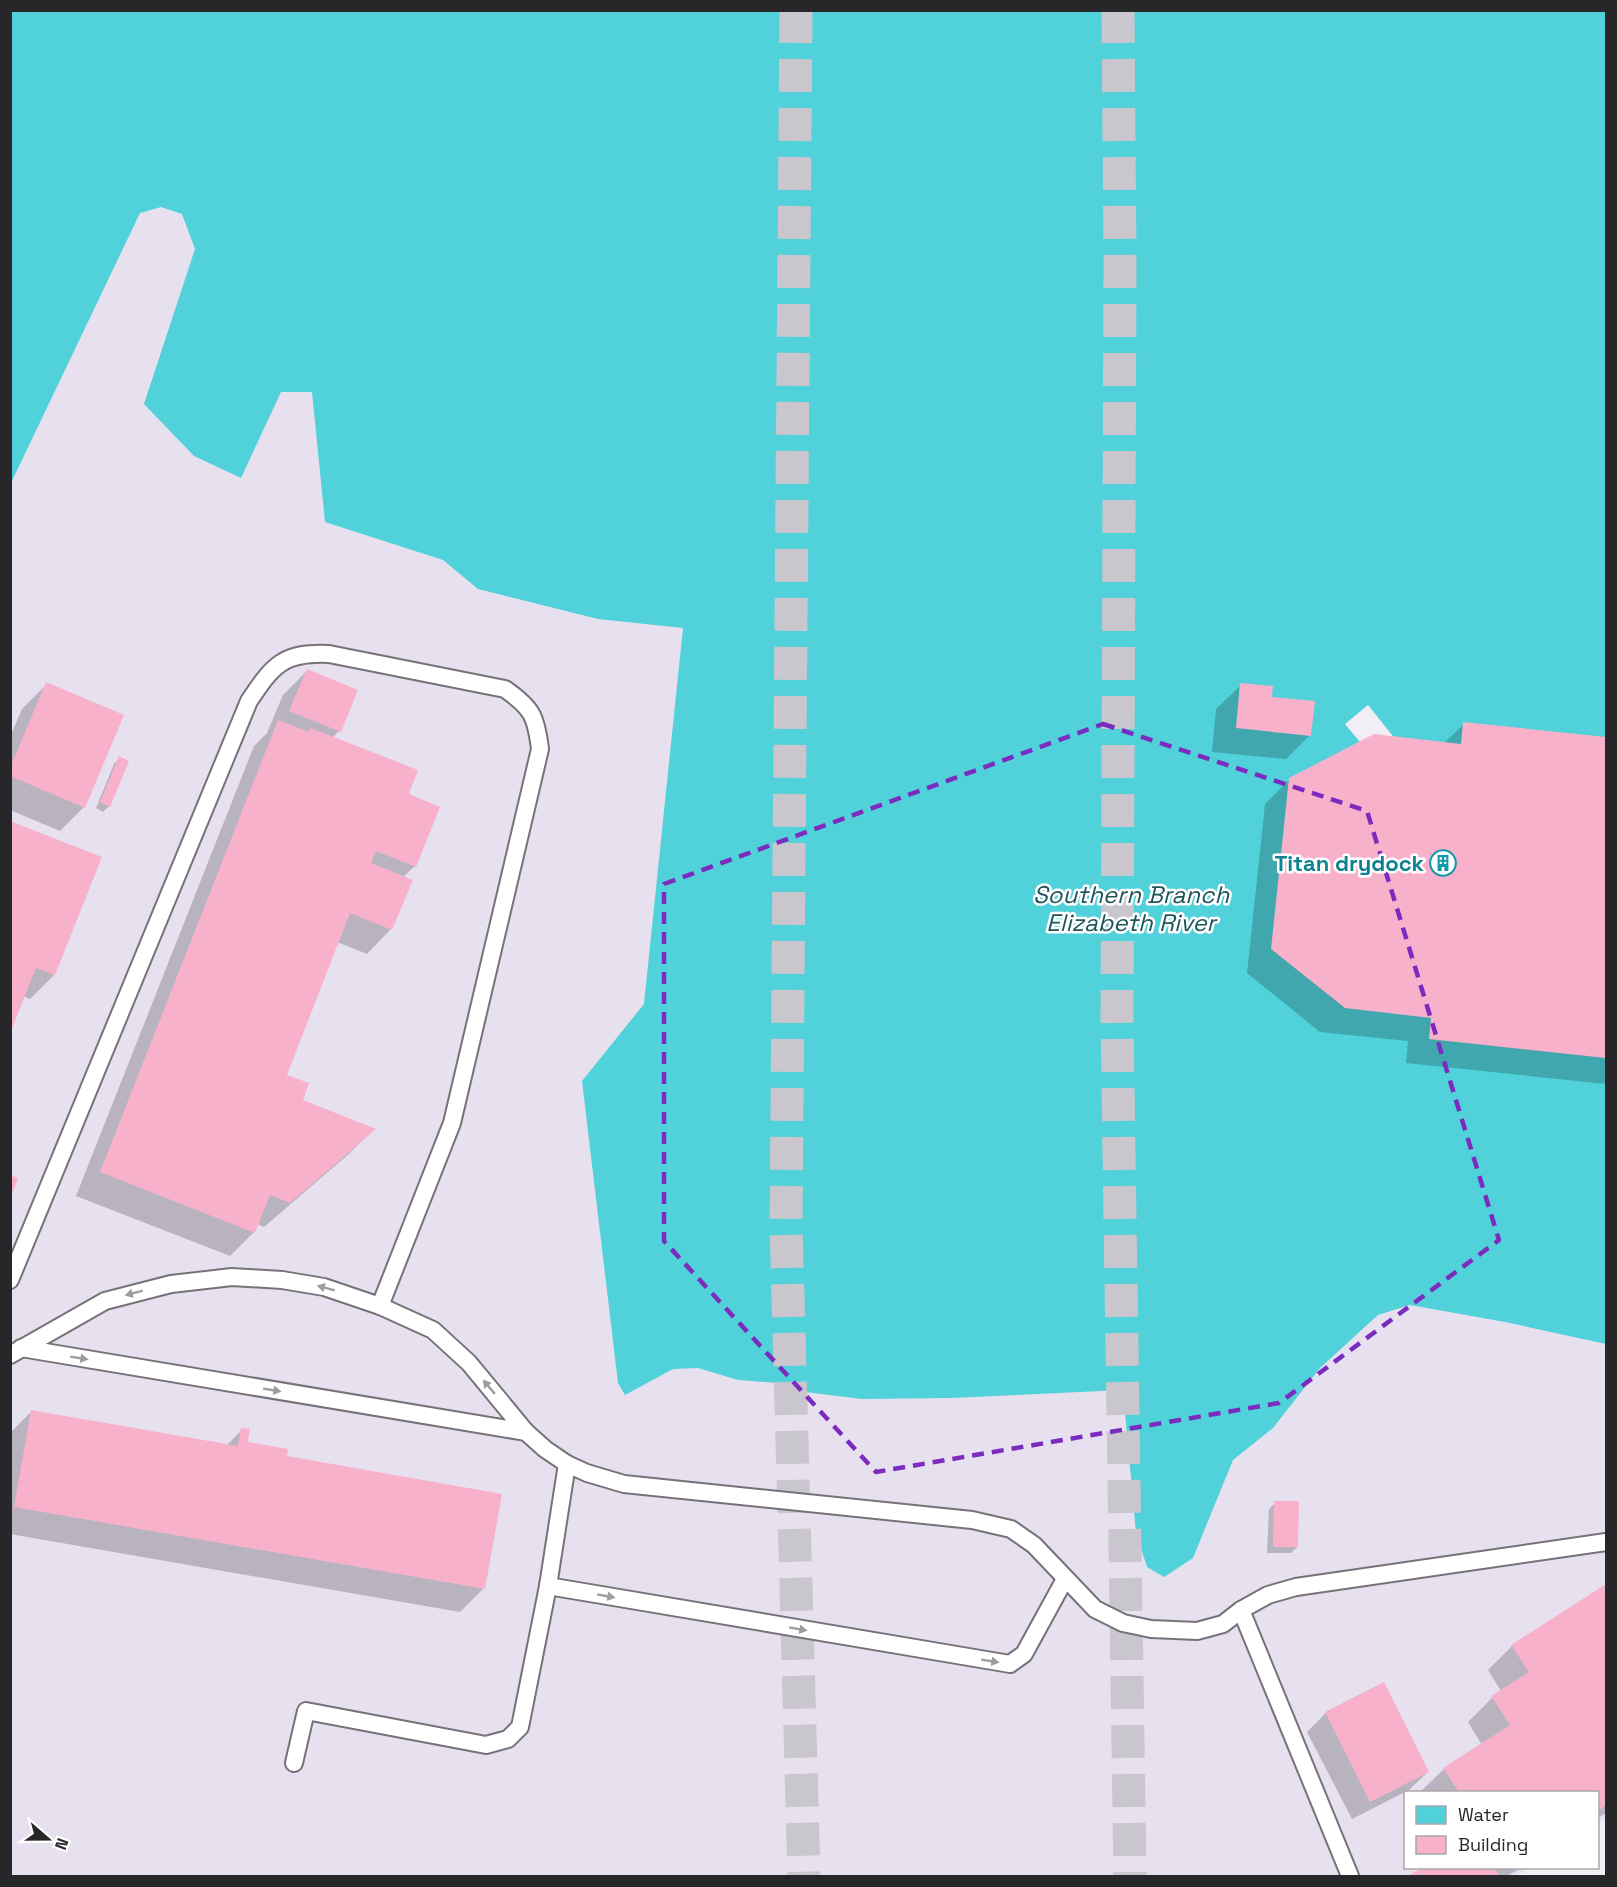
<svg xmlns="http://www.w3.org/2000/svg" width="1617" height="1887" viewBox="0 0 1617 1887" font-family="'Space Grotesk',sans-serif">
<rect width="100%" height="100%" fill="#f2eef6"/>
<polygon fill="#e7e0ef" points="10,34 1606,336 1606,1818 1598,1823 1598,1792 1406,1792 1406,1868 1530,1868 1516,1876 11,1876"/>
<polygon fill="#51d1da" points="11,11 1606,11 1606,1344 1505,1322 1410,1305 1378,1315 1320,1368 1273,1428 1233,1460 1193,1558 1164,1577 1147,1567 1136,1533 1123,1390 951,1398 862,1399 805,1392 790,1384 738,1380 698,1368 673,1369 625,1395 618,1383 582,1081 644,1004 683,628 598,619 478,589 443,560 325,522 312,392 281,392 241,478 194,456 144,404 195,249 182,214 161,207 140,213 11,483"/>
<polygon fill="#f2eef6" points="1368,705 1416,765 1394,783 1345,724"/>
<g fill="#0003">
<polygon points="307,671 339,731 332,738 407,795 415,866 403,877 391,929 367,954 337,942 285,1075 301,1101 373,1129 350,1153 264,1227 257,1224 254,1232 230,1256 76,1196 254,746 267,733 283,695"/>
<polygon points="47,684 84,807 60,831 10,810 10,737 22,709"/>
<polygon points="1241,685 1270,698 1310,735 1286,759 1212,752 1216,709"/>
<polygon points="1464,724 1606,739 1606,1084 1406,1063 1408,1041 1320,1032 1247,973 1265,804 1290,779 1444,743"/>
<polygon points="120,758 109,806 103,812 96,808 114,764"/>
<polygon points="10,822 54,975 30,999 23,996 10,1027"/>
<polygon points="31,1412 226,1446 242,1430 246,1444 285,1457 484,1588 460,1612 10,1534 10,1433"/>
<polygon points="1275,1503 1297,1547 1291,1553 1267,1553 1269,1509"/>
<polygon points="1606,1586 1606,1813 1598,1818 1598,1792 1420,1792 1444,1769 1482,1745 1468,1722 1492,1698 1501,1691 1488,1670 1512,1646"/>
<polygon points="1383,1684 1428,1772 1409,1790 1352,1819 1307,1732 1326,1713"/>
<polygon points="1425,1868 1521,1868 1507,1876 1411,1876"/>
</g>
<g fill="#f8b1cb">
<polygon points="307,669 358,690 341,732 289,711"/>
<polygon points="46,682 124,715 85,808 10,776 10,768"/>
<polygon points="1240,683 1273,686 1272,697 1315,701 1311,736 1236,728"/>
<polygon points="278,720 309,732 311,728 418,770 409,794 440,807 416,867 376,851 371,863 413,880 392,930 350,913 287,1075 309,1083 303,1100 376,1129 290,1203 270,1195 255,1233 100,1172"/>
<polygon points="1463,722 1606,737 1606,1058 1429,1039 1431,1018 1345,1008 1271,949 1289,778 1374,734 1461,744"/>
<polygon points="119,756 129,761 110,807 100,802"/>
<polygon points="10,821 102,857 55,975 36,968 11,1031"/>
<polygon points="10,1175 18,1178 11,1197 10,1197"/>
<polygon points="31,1410 238,1446 241,1428 250,1429 248,1442 288,1449 287,1456 502,1494 485,1589 14,1507"/>
<polygon points="1274,1501 1299,1501 1298,1547 1273,1547"/>
<polygon points="1606,1584 1606,1805 1598,1811 1598,1792 1459,1792 1443,1768 1510,1725 1491,1696 1529,1672 1511,1645"/>
<polygon points="1384,1682 1429,1772 1370,1802 1325,1712"/>
<polygon points="1422,1868 1494,1868 1500,1876 1408,1876"/>
</g>
<g fill="none" stroke-linecap="round" stroke-linejoin="round">
<g stroke="#c9c6cd" stroke-width="33" stroke-dasharray="33 16" stroke-linecap="butt">
<polyline points="796,10 786,1225 804,1876"/>
<polyline points="1118,10 1120,263 1117,1019 1130,1876"/>
</g>
<g stroke="#767279" stroke-width="20">
<g id="lane">
<path d="M10,1280L249,701C273,665 283,652 329,654L505,689C532,708 536,716 540,749L452,1123L380,1306"/>
<polyline points="21,1348 526,1432"/>
<polyline points="10,1355 105,1301 171,1284 232,1277 282,1280 324,1287 380,1306 433,1330 469,1363 526,1432 545,1449 567,1464 587,1473 624,1484 972,1520 1011,1529 1034,1545 1095,1609 1123,1623 1151,1629 1197,1631 1223,1624 1241,1610 1268,1595 1296,1587 1606,1542"/>
<polyline points="548,1586 1010,1664 1024,1654 1065,1579"/>
<polyline points="1241,1610 1350,1876"/>
<polyline points="294,1763 306,1711 486,1745 508,1739 520,1727 548,1586 567,1464"/>
</g>
</g>
<use href="#lane" stroke="#fff" stroke-width="16"/>
</g>
<defs><path id="oneway-solid" d="M-6-.8H1V-3.2L6.5 0L1 3.2V.8H-6Z" transform="scale(1.5)"/></defs>
<g fill="#9e9d9e">
<use href="#oneway-solid" transform="translate(326 1288) rotate(-165)"/>
<use href="#oneway-solid" transform="translate(134 1293) rotate(165)"/>
<use href="#oneway-solid" transform="translate(79 1358) rotate(9)"/>
<use href="#oneway-solid" transform="translate(489 1387) rotate(-130)"/>
<use href="#oneway-solid" transform="translate(272 1390) rotate(9)"/>
<use href="#oneway-solid" transform="translate(606 1596) rotate(10)"/>
<use href="#oneway-solid" transform="translate(798 1629) rotate(10)"/>
<use href="#oneway-solid" transform="translate(990 1661) rotate(9)"/>
</g>
<path fill="none" stroke="#7b2cbf" stroke-width="4.5" stroke-dasharray="12 8" stroke-linejoin="round" d="M1103,724L1367,811L1499,1240L1279,1403L876,1472L664,1241V884Z"/>
<defs>
<g id="building-ring" transform="scale(1.35)"><circle r="9.5" fill="#fff" stroke="#0f9aa8" stroke-width="1.5"/><path d="M-4-6H4V6H1V3H-1V6H-4ZM-2.5-4.3h1.7v1.8h-1.7ZM.8-4.3h1.7v1.8H.8ZM-2.5-1h1.7V.8h-1.7ZM.8-1h1.7V.8H.8Z" fill="#0f9aa8"/></g>
</defs>
<g fill-rule="evenodd">
<use href="#building-ring" x="1443" y="863"/>
</g>
<g text-anchor="middle" dominant-baseline="central" stroke-width="5" stroke-linejoin="round" paint-order="stroke">
<g font-size="22" font-weight="bold" fill="#0d838f" stroke="#fff" text-anchor="end">
<text x="1424" y="863">Titan drydock</text>
</g>
<g font-size="24" font-style="italic" fill="#1f565a" stroke="#fff">
<text x="1131" y="894">Southern Branch<tspan x="1131" dy="28">Elizabeth River</tspan></text>
</g>
</g>
<rect width="1617" height="1887" fill="none" stroke="#272628" stroke-width="24"/>
<rect x="1404" y="1791" width="195" height="78" fill="#ffffff" stroke="#a9a8a9" stroke-width="1.5"/>
<rect x="1416" y="1806" width="30" height="18" fill="#51d1da" stroke="#a9a8a9" stroke-width="1.5"/>
<text x="1458" y="1821" font-size="18" fill="#272628">Water</text>
<rect x="1416" y="1836" width="30" height="18" fill="#f8b1cb" stroke="#a9a8a9" stroke-width="1.5"/>
<text x="1458" y="1851" font-size="18" fill="#272628">Building</text>
<g transform="translate(48 1839) rotate(110)" stroke="#ffffff" stroke-width="4.5" paint-order="stroke">
<path d="M0-4.5L10 22L0 15L-10 22Z" fill="#272628"/>
<text y="-9" font-size="16" font-weight="bold" text-anchor="middle" fill="#272628">N</text>
</g>
</svg>
